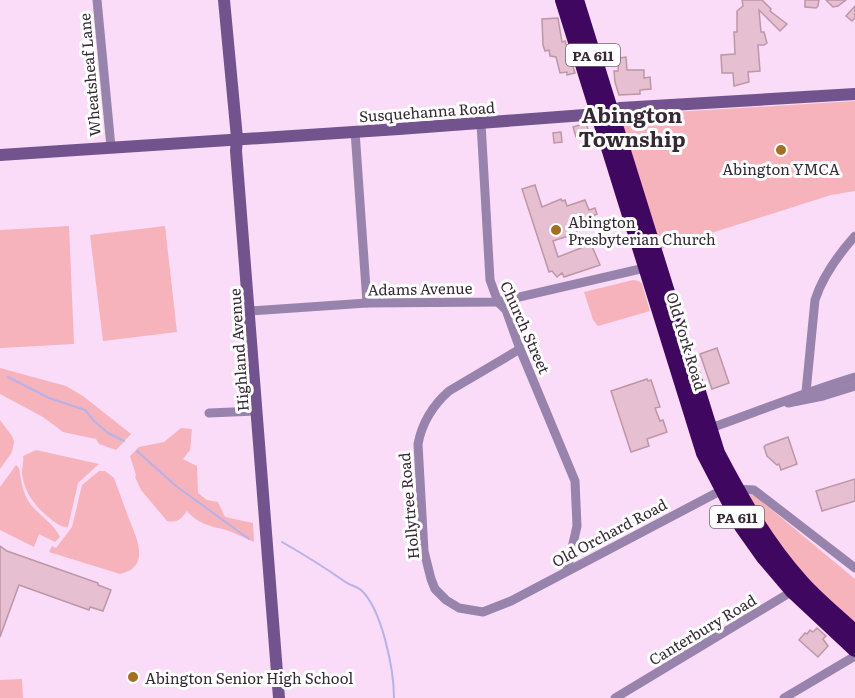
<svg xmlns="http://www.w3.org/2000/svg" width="855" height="698" viewBox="0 0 855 698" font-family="Literata,serif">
<rect width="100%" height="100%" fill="#fbdcf8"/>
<g fill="#f6b3bb">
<polygon points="855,101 855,191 831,195 661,249 621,119 624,115"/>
<polygon points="69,226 74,344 0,348 0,230"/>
<polygon points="165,226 177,332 103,341 90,235"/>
<polygon points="633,280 639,281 642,284 650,311 598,326 593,320 584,292"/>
<polygon points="0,368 66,386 83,396 131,434 116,450 99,444 96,439 63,432 43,417 0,394"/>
<polygon points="0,420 12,436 14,442 12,452 0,469"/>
<path d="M181,428L192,429L190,450L183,459L197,466L198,493L207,500L218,502L225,517L253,523L254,542C245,538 235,533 226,530C210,526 198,524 187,511C181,519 178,523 167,521L141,490L135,477L136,475L130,456L139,447L164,442Z"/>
<path d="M36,450L99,464L78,483L68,527C59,527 55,522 48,517C34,505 25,493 22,474C22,467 24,461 23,456Z"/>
<path d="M16,465L19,468C21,481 23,495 31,505C41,517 53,523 60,537L55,542L39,534L34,547L0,530V487Z"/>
<path d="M99,471H105L114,478C119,492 124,505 129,519C137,539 151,567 120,574L49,552L52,546L56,548L72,527L82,485Z"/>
<polygon points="749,495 754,495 855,579 855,626 807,582 746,497"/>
<polygon points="22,679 23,698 0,698 0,680"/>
</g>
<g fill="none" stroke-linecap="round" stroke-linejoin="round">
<g stroke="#b5b2eb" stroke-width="2">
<polyline points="8,377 49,398 85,410 95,422 108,433 124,441"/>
<polyline points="137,451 176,486 249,539"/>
<path d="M282,542C303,554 324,567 344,581C349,585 356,586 361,590C382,609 394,670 394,698"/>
</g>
</g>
<g fill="#e6bfd0" stroke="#bc97a8" stroke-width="1.5">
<polygon points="742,0 762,0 771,9 770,11 787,24 780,31 759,10 761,32 764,32 767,43 764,45 758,45 760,71 748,72 749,82 734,86 733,73 722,73 721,55 735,54 734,32 737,32 737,11 743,6"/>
<polygon points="805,0 819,0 818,6 816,8 805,7"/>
<polygon points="826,0 846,0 838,6 833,7"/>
<polygon points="855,6 855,18 852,21 846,16"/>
<polygon points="558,18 562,42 565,41 575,73 567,75 567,72 560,73 556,57 550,56 549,50 545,51 543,45 542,19"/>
<polygon points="626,57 627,70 644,70 644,78 650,77 651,89 640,90 640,94 619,95 615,82 614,71 618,71 619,58"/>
<polygon points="586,123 590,136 576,137 573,127"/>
<polygon points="561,132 562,142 554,143 553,133"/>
<polygon points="535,185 542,207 561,199 562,201 565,200 567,206 585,200 589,210 595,208 597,214 574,224 577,233 553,241 558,257 591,244 600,265 564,277 562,273 557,277 552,271 549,272 522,189"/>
<polygon points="717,348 729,383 712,389 700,354"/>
<polygon points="647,379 648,381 651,380 660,407 655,408 660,421 663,420 667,432 647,439 649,446 631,452 611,391"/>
<polygon points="788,437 797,464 781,470 779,464 777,465 767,456 764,447 766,445"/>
<polygon points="855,479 855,501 822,511 816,491"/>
<polygon points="0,546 7,551 98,583 98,585 111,590 103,611 90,607 89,610 19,585 0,637"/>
<polygon points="817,628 826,636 823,639 828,646 818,657 799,640 805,633 807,634 810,630 813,632"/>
</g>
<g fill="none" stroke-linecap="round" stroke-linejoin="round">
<g stroke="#9883ac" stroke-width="9">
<polyline points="97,0 111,147"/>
<polyline points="481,123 490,280 498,302 506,310 520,349 575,481 577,526 567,570"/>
<polyline points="355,131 367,303"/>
<polyline points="250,311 367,303 498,302 649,267"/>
<path d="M520,349L449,391C432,406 422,423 418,444L424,551L431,579L435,589L446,600L459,608L483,612L511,601L722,490"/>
<path d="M806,392L815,300C823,275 838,255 855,236"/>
<polyline points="788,403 823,396 855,386"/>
<polyline points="209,413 257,411"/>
<path d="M708,429C757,412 805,392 855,377"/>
<polyline points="735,489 754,490 855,568"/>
<polyline points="615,698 796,589"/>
<polyline points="784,698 855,656"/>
</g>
<g stroke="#72538d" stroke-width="12">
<polyline points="224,0 237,138 236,151 279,698"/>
<polyline points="0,155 399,129 598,114 620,108 855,94"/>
</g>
<g stroke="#400761" stroke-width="16">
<polyline points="563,0 704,453 742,526 764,557 793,591 855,649"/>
<path d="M576,0L717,453C741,499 766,543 801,582C817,600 837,616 855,633"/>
</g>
</g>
<g fill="#a17025" stroke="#fff" stroke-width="2">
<circle cx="781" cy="150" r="6"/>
<circle cx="556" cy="230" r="6"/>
<circle cx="133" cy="677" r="6"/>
</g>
<g text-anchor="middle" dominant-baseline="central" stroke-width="6" stroke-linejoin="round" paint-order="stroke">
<g fill="#fff" stroke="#726971" stroke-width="1.5">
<rect x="566" y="44" width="54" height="22" rx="4.5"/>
<rect x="710" y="506" width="54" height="22" rx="4.5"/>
</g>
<g font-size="14" font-weight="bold" fill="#352934">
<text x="593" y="55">PA 611</text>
<text x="737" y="517">PA 611</text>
</g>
<g font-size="15" fill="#352934" stroke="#fff">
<text transform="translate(89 75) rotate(-95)">Wheatsheaf Lane</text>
<text transform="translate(427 111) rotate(-4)">Susquehanna Road</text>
<text transform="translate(420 288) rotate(-1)">Adams Avenue</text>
<text transform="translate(526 327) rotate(66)">Church Street</text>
<text transform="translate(687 341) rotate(73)">Old York Road</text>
<text transform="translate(238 350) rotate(-94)">Highland Avenue</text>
<text transform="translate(408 506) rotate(-95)">Hollytree Road</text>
<text transform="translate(609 532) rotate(-28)">Old Orchard Road</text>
<text transform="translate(702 629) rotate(-31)">Canterbury Road</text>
</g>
<g font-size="15" fill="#352934" stroke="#fff" text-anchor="start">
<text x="781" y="168" text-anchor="middle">Abington YMCA</text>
<text x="568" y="221">Abington<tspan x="568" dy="17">Presbyterian Church</tspan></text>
<text x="145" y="677">Abington Senior High School</text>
</g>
<g font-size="21" font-weight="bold" fill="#352934" stroke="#fff">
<text x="632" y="113">Abington<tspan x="632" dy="24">Township</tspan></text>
</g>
</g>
</svg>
